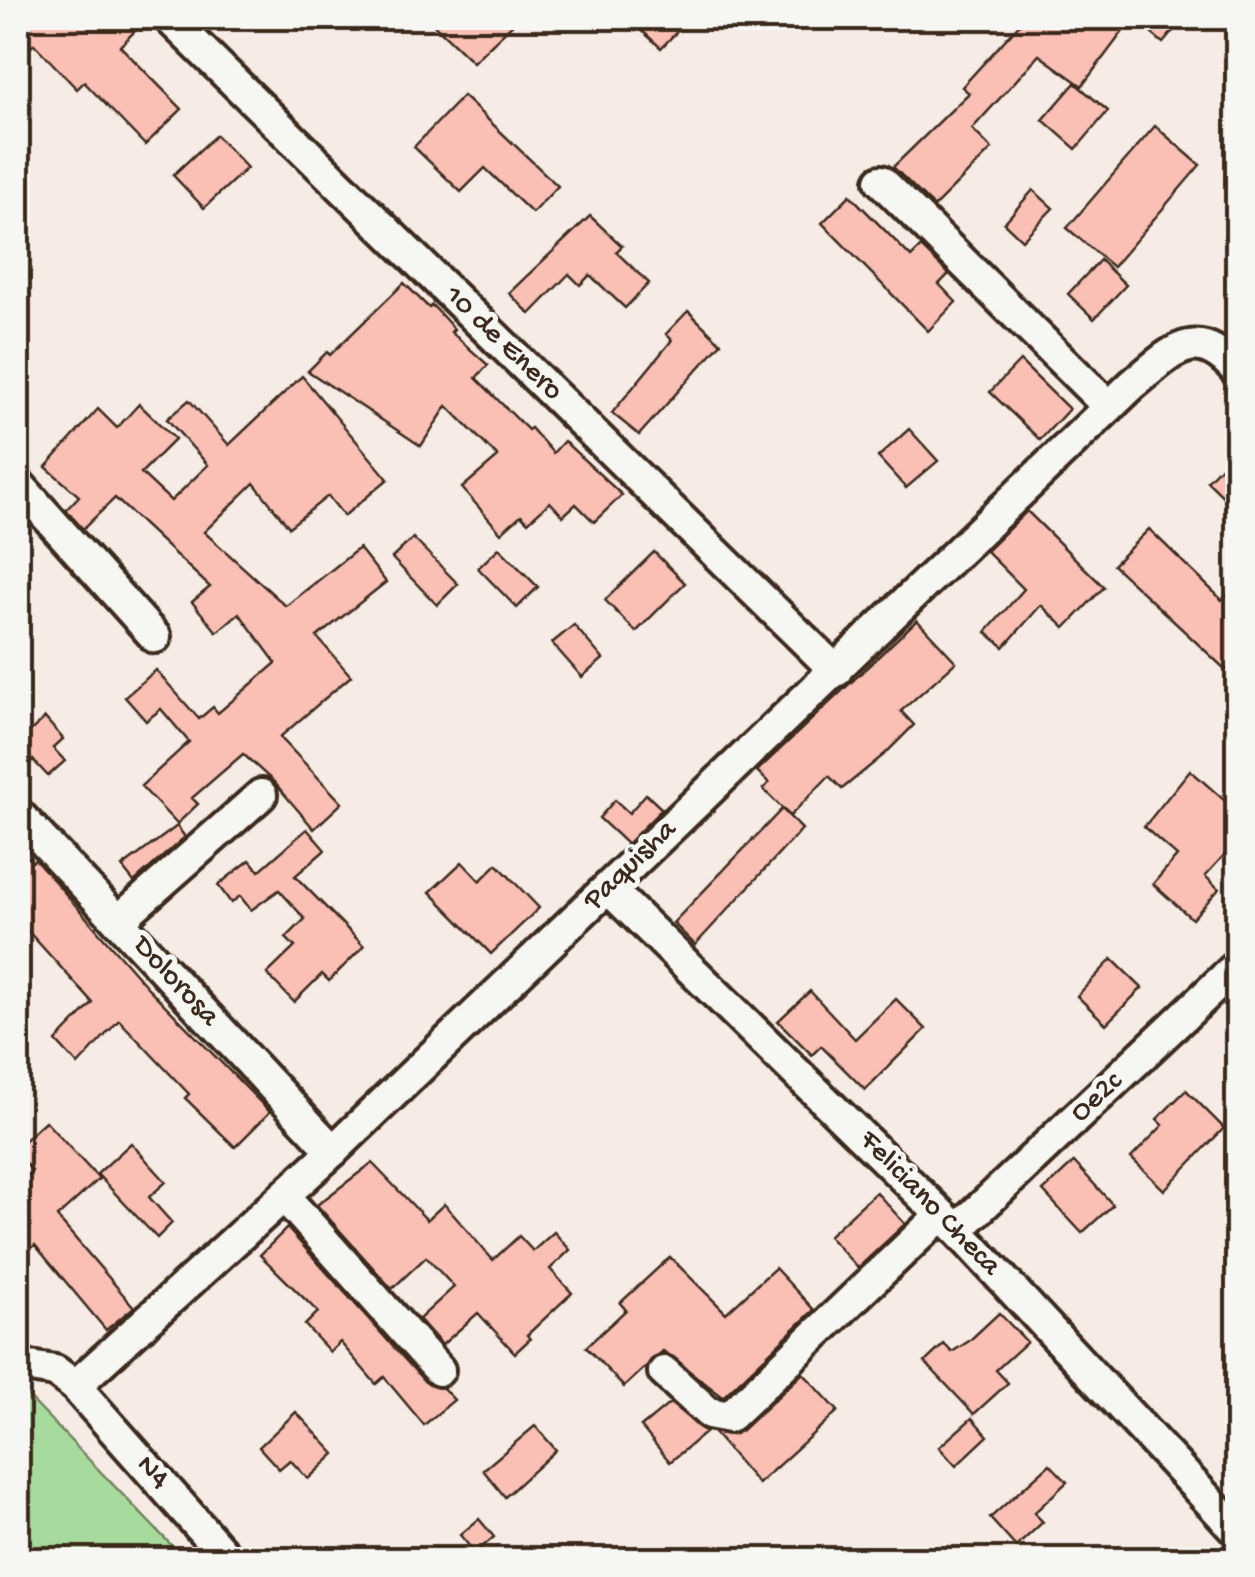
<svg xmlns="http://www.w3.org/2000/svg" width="1255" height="1577" viewBox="0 0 1255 1577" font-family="'Gochi Hand',sans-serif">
<rect width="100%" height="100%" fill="#f7ebe6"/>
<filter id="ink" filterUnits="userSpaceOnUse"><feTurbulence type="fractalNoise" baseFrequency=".01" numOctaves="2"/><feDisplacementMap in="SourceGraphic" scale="20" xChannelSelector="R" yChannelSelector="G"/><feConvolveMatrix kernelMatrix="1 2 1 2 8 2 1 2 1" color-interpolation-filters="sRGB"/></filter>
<g filter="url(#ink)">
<polygon fill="#a7db9d" stroke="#71825e" stroke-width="2.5" points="18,1386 174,1548 161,1559 18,1559"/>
<g fill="#fbc0b5" stroke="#3b2a1e" stroke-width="2.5">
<polygon points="18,18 148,18 120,46 182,109 145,145 84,82 77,89 34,44 18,61"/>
<polygon points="427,18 519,18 473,62"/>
<polygon points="628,18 690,18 661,48"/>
<polygon points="1025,18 1184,18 1163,43 1133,18 1082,86 1039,55 972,129 992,149 934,207 893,167 969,93 962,87"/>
<polygon points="1075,83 1108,111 1076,149 1043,120"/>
<polygon points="463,96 558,186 532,213 485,168 461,192 414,147"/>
<polygon points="1155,126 1200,165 1113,267 1067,228"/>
<polygon points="216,135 247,168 204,208 173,175"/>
<polygon points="1033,190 1053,208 1022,240 1004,223"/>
<polygon points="850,195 911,257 921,247 949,274 939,284 956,302 928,331 822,223"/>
<polygon points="590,216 622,246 616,252 649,283 625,308 590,275 580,285 569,274 530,314 509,293"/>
<polygon points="1100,260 1126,285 1094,319 1068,294"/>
<polygon points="404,283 429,308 432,305 454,329 451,332 488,365 476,378 528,430 531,428 553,453 564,441 622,495 594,522 576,504 563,516 550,502 528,522 521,515 501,533 462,488 498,457 447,406 421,446 308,371 327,352 330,355"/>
<polygon points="688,311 721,343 639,435 612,413 672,340 666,334"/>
<polygon points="1020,361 1069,409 1040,440 990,392"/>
<polygon points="302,376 388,479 344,516 328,496 289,527 254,483 204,532 286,606 359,548 386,582 317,637 351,676 280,737 342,803 314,829 274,782 243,754 192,798 198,804 177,824 141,786 189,742 161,709 146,721 125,697 156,670 199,719 213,707 218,713 276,663 239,613 217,632 192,602 210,587 115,498 83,529 66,510 79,496 46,467 98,409 117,428 139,404 175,439 141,473 171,501 208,465 167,419 189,400 229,445"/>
<polygon points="909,429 938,461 906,488 878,457"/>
<polygon points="1238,449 1238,511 1207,481"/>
<polygon points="1027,511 1104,587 1065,628 1041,605 1004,647 986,632 1024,589 986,551"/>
<polygon points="1149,529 1222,600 1238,584 1238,659 1226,670 1113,565"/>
<polygon points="413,538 458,584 437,605 392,558"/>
<polygon points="499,548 538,587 517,608 478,568"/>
<polygon points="654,552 685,583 636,632 605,600"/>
<polygon points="917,620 956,662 901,711 914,725 886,753 842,789 829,776 790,816 763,789 769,783 757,771"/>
<polygon points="574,625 603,659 582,677 552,643"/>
<polygon points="45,718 63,739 53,748 65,761 48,776 33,760 18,773 18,742"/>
<polygon points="1190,770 1224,800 1238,784 1238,840 1205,876 1219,889 1192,919 1153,884 1177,856 1144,827"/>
<polygon points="646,794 662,809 627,844 599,818 615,800 629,813"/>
<polygon points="782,809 802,829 695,945 673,923"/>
<polygon points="177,826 185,837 134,882 122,867"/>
<polygon points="307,829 325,850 295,876 364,946 329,981 322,974 294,1002 267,974 295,947 286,938 305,919 279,890 251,910 240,896 231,903 218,885 250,860 259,871"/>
<polygon points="18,848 32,862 35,859 148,988 270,1112 235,1147 185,1098 189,1094 119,1020 78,1065 56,1041 93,1003 18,920"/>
<polygon points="462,862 480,881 497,864 539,908 491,954 430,892"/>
<polygon points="1112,959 1142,988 1106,1024 1077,996"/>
<polygon points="810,991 855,1039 896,999 926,1029 865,1090 821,1046 812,1055 778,1021"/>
<polygon points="1186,1090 1224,1128 1164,1190 1131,1158 1163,1125 1157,1119"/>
<polygon points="45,1121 99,1179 57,1217 134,1307 106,1330 35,1245 18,1259 18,1185 32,1171 18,1155 18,1146"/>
<polygon points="131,1143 166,1182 149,1197 172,1223 157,1238 97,1174"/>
<polygon points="1074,1162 1113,1205 1082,1233 1043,1191"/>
<polygon points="372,1163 427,1220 444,1204 493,1260 519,1236 533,1251 554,1232 570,1250 550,1269 572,1293 527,1335 530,1339 515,1353 478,1313 442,1345 419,1319 454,1287 426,1257 392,1289 317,1205"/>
<polygon points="876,1192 905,1224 858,1268 828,1236"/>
<polygon points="287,1228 425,1382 443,1388 454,1400 424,1425 384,1377 376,1384 340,1342 330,1352 305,1325 318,1312 260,1255"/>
<polygon points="670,1257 726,1313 775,1268 814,1310 723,1397 663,1351 624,1387 586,1347 626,1310 620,1303"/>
<polygon points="999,1313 1027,1342 996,1370 1008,1383 974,1414 925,1362 944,1344 952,1352 969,1341"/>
<polygon points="803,1373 838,1411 758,1484 714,1433 741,1431"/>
<polygon points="670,1403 706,1432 670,1462 641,1427"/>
<polygon points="296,1412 335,1454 308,1479 290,1460 279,1469 259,1447"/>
<polygon points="972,1418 988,1436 956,1466 939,1447"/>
<polygon points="535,1426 556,1450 505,1497 483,1470"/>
<polygon points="1050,1464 1067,1482 1034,1513 1043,1522 1016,1547 990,1518"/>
<polygon points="479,1519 494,1537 475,1553 460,1535"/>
</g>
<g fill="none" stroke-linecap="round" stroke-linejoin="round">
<g stroke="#3b2a1e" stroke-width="38">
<g id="minor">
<polyline points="169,18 836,671"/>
<polyline points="881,181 1109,407"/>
<polyline points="18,484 155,637"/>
<polyline points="18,814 333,1151"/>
<polyline points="608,888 957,1230 1238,1532"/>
<polyline points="118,921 261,795"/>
<polyline points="284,1196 439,1370"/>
<polyline points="957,1230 1238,965"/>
<polyline points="18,1365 55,1371 75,1386 229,1560"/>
<polyline points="664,1372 709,1413 729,1417 941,1215"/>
<path d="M75,1386L333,1151L1132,385C1172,352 1196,322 1238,372"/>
</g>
</g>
<use href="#minor" stroke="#f6f6f2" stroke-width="30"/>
</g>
</g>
<g text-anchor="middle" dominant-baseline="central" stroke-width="10" stroke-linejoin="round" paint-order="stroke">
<g font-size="30" fill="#3b2a1e" stroke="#f6f6f2">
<text transform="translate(503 344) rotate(44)">10 de Enero</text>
<text transform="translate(631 866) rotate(-44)">Paquisha</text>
<text transform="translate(175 982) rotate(47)">Dolorosa</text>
<text transform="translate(1097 1098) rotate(-43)">Oe2c</text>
<text transform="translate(929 1204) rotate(46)">Feliciano Checa</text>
<text transform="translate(152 1473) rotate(48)">N4</text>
</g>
</g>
<rect width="1255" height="1577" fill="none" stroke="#f6f6f2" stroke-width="60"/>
<rect x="30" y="30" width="1195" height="1517" fill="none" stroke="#3b2a1e" stroke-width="4" filter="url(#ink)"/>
</svg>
